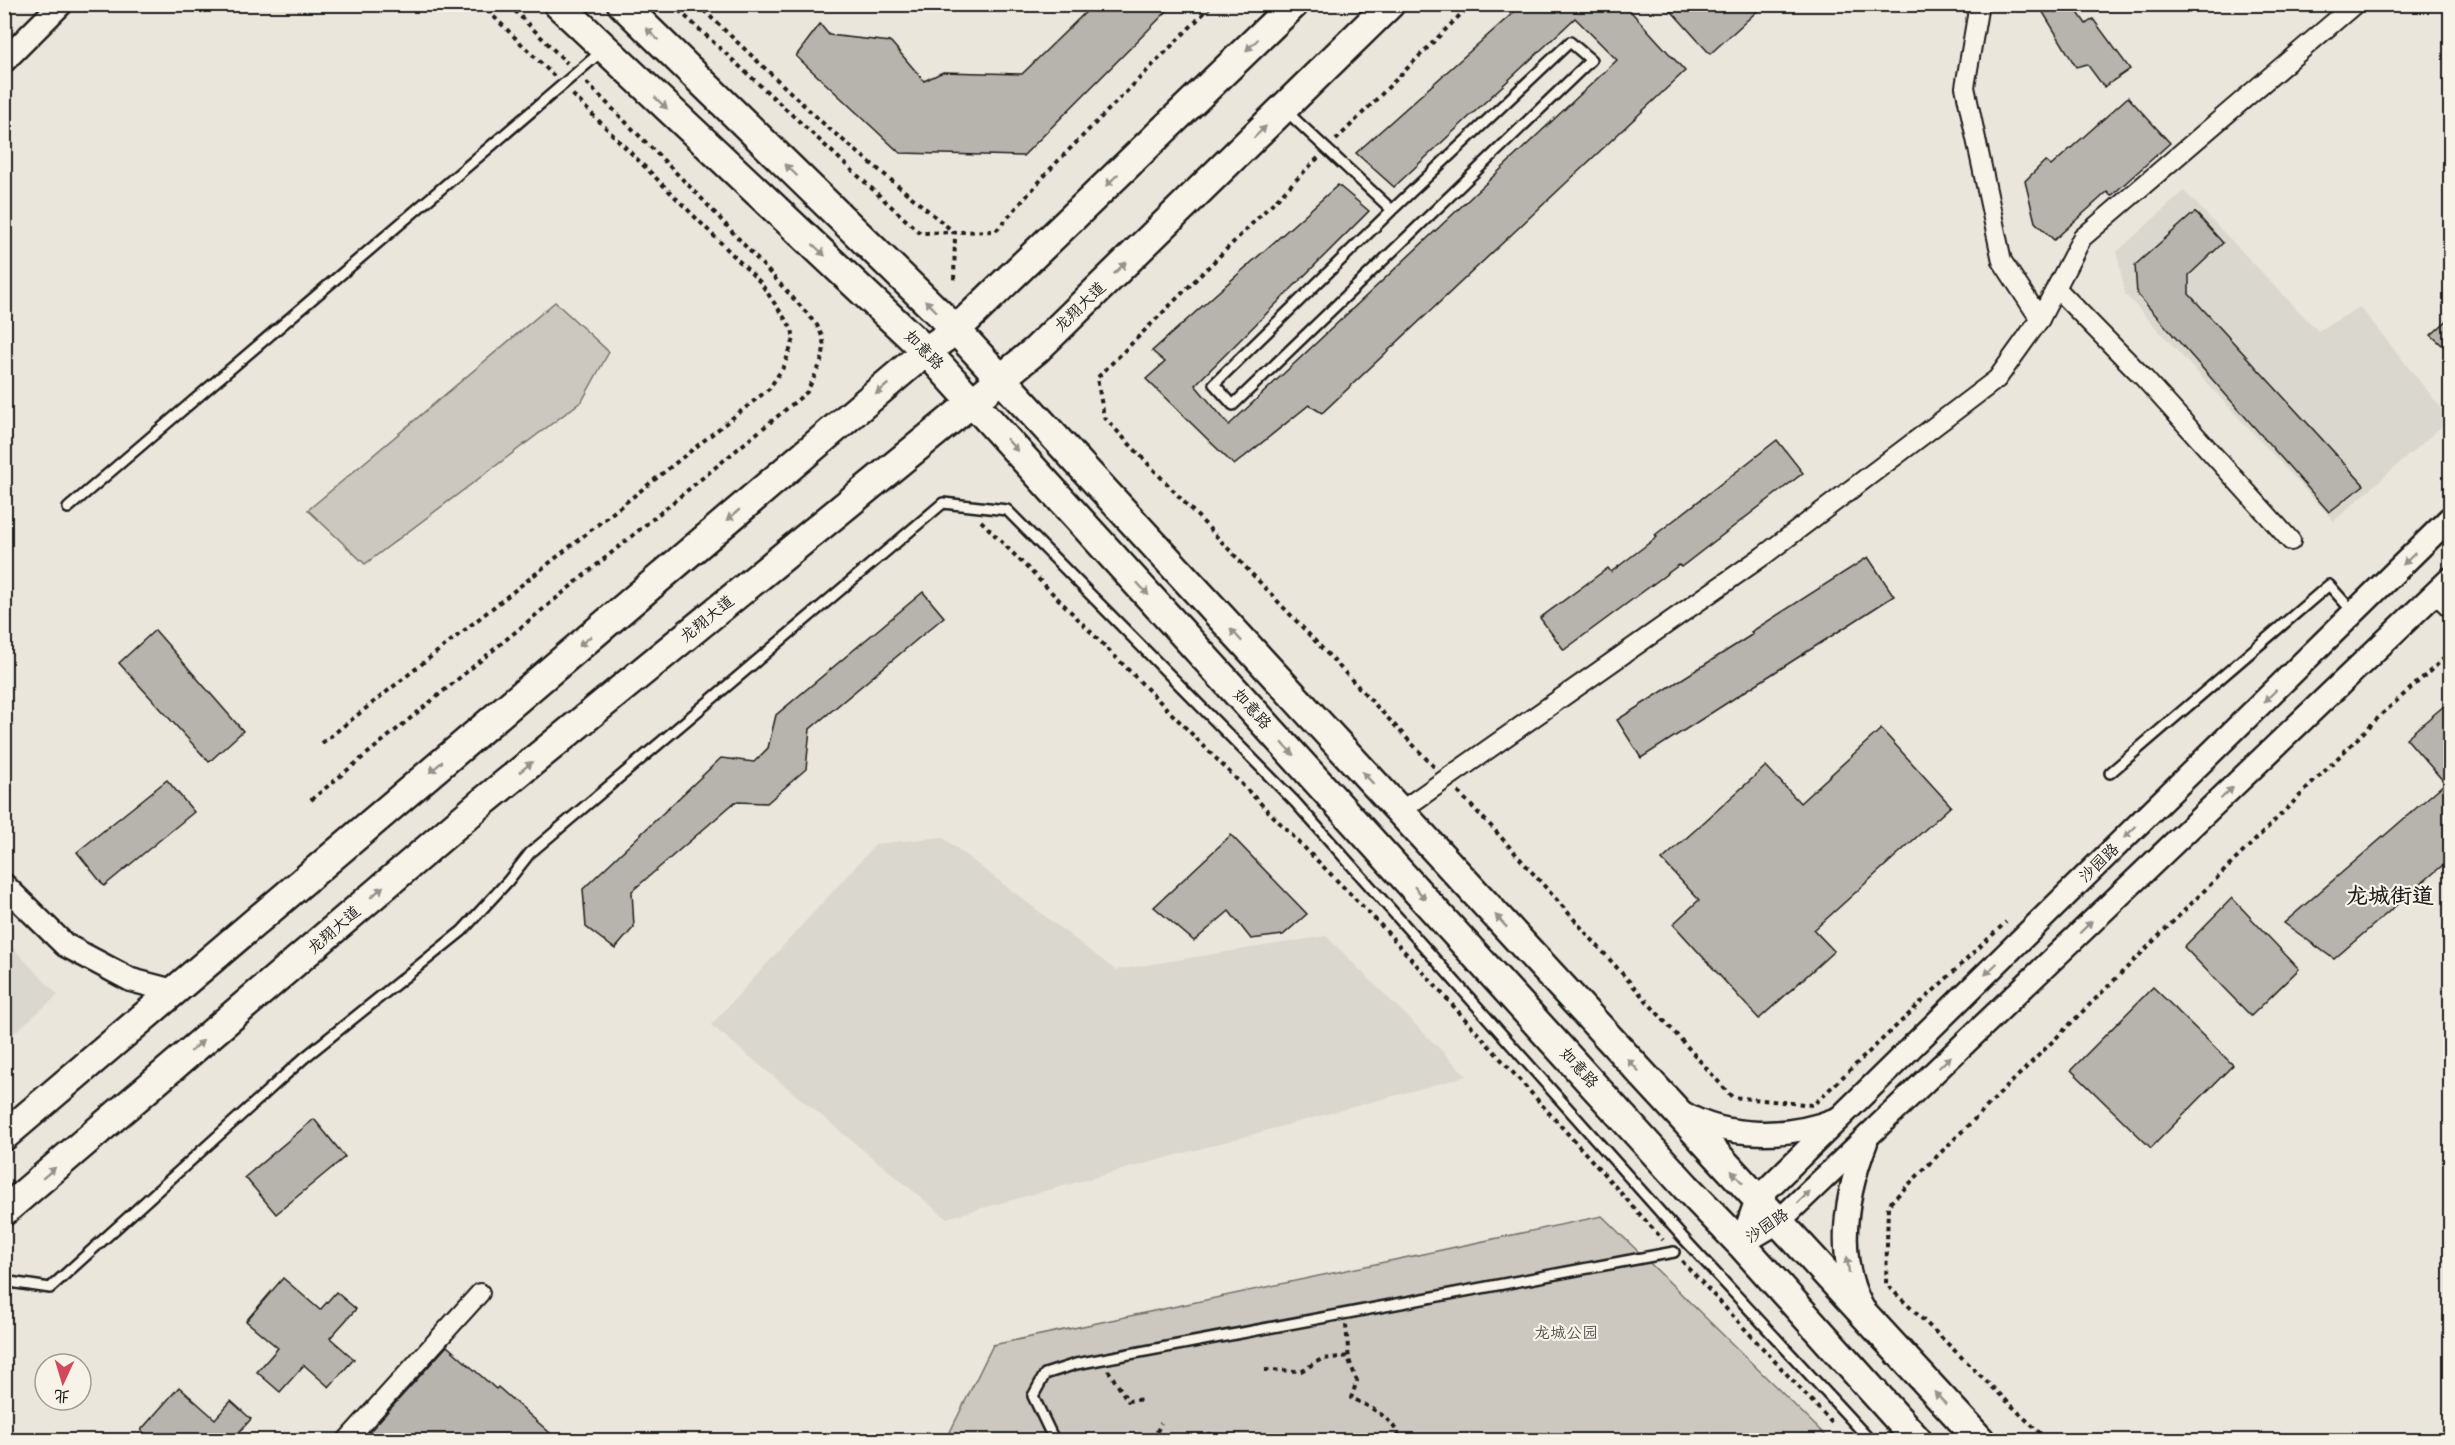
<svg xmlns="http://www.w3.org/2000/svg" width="2455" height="1445" viewBox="0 0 2455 1445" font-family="Pangolin,'LXGW WenKai TC',sans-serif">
<rect width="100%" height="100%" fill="#eae6dc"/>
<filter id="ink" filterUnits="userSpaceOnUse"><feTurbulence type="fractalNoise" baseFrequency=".0167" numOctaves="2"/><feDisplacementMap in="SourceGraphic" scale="12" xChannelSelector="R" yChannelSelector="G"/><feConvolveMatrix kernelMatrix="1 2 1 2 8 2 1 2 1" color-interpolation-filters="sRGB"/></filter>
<g filter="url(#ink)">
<g fill="#dad7ce">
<polygon points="2184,191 2318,331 2360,307 2450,419 2334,521 2125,294 2117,252"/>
<polygon points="942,837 1115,970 1326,936 1467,1076 946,1218 711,1025 876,844"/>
<polygon points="5,940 58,995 5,1041 4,1041"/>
</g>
<g fill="#ccc8c0" stroke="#74726e" stroke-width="1.5">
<polygon points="555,302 609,352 582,401 365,564 308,510"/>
<polygon points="1602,1216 1830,1440 946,1440 993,1345"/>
</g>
<g fill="#b6b4ac" stroke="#1c1c1c" stroke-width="1.5">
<polygon points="1094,4 1174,4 1023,156 900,153 796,56 820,24 829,35 891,42 924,81 943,72 1022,74"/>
<polygon points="1523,4 1624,4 1685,71 1322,413 1309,405 1234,465 1146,379 1165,362 1152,351 1338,185 1369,211 1195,385 1229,425 1617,60 1575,18 1394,187 1356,153"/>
<polygon points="1665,4 1765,4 1710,54"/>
<polygon points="2038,4 2072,4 2086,24 2093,19 2130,69 2104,87 2087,64 2076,67"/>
<polygon points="2128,97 2170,143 2111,196 2107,192 2054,240 2035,222 2025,181 2045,161 2051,166"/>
<polygon points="2195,212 2223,243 2189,275 2189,294 2364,485 2329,512 2137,294 2135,265"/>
<polygon points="2451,317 2451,353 2431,335"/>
<polygon points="1777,440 1803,473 1681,567 1679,565 1564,650 1540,618 1608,568 1611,572 1657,537 1655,535"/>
<polygon points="1868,557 1894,596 1641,758 1617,720 1753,634 1751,632"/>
<polygon points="923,592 944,617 810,729 806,769 767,803 735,802 632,891 634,927 615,949 586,927 583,889 721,758 754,762 768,748 776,715"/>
<polygon points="155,630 243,731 209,762 119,663"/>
<polygon points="2451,700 2451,858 2334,959 2284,923 2445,783 2406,738"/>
<polygon points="1881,729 1951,806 1814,930 1834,951 1759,1019 1673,924 1699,900 1662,860 1766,766 1800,803"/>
<polygon points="167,780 194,812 104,886 77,852"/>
<polygon points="1231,835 1307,914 1283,935 1251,939 1229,911 1194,941 1154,907"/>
<polygon points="2232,898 2299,969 2251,1016 2184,947"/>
<polygon points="2153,987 2233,1065 2151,1148 2071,1070"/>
<polygon points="314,1119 345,1157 276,1214 245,1177"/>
<polygon points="283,1278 320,1310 336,1292 356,1309 330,1338 354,1359 329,1387 304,1365 280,1392 257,1372 278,1348 246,1321"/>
<polygon points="447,1346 496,1389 498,1387 558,1440 362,1440"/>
<polygon points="179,1387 215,1419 231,1401 251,1419 232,1440 153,1440 141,1430"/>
</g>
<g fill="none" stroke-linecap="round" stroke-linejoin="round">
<g stroke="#1c1c1c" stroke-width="14">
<g id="service">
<polyline points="1285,110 1392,210 1570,42 1591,60 1233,405 1214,384 1392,210"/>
<polyline points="68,508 602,51"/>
<polyline points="2110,773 2329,585 2354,613"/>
<polyline points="4,1286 10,1282 50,1288 304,1058 462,931 508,881 530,853 943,503 1007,510 1295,802 1686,1241 1870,1440"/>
<polyline points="1054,1440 1033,1396 1045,1374 1076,1364 1674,1252"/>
</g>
</g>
<g stroke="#1c1c1c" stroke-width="22">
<g id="minor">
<polyline points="1979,4 1965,87 2002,261 2040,319 2082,238 2355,4"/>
<polyline points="2056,288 2143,377 2291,541"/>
<polyline points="2435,593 2450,608"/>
<polyline points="1399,812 1763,556 1997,379 2040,319"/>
<polyline points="347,1440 480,1293"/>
</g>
</g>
<g stroke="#1c1c1c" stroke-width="27">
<g id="tertiary">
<polyline points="4,61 61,4"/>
<polyline points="4,885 65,945 131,980 173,991"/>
<path d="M1683,1113C1727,1139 1790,1138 1837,1119"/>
<polyline points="1741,1244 1757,1199 2450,518"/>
<polyline points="1741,1244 1778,1222 2450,579"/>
<path d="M1862,1307C1835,1256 1846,1194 1866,1142"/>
</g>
</g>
<g stroke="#1c1c1c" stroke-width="33">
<g id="primary">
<polyline points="558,4 926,351 1686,1187 1741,1244 1917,1440"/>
<polyline points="622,4 956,330 1980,1440"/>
<polyline points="4,1136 926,351 956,330 1294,4"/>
<polyline points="4,1211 478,806 1036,350 1390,4"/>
</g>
</g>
<g stroke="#1c1c1c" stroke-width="4" stroke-dasharray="4.5 4.5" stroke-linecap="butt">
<polyline points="481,4 554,76"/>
<polyline points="508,4 567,63"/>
<polyline points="672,4 920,233 996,231 1054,165 1213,4"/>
<polyline points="697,4 826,126 955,233 954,281"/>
<polyline points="1336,140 1471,4"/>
<polyline points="1318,158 1097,378 1104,417 1434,767"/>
<polyline points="981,521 1378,922 1663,1240"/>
<polyline points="322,743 769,389 784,366 794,339 792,329 760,282 572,94"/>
<polyline points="1458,792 1491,826 1732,1097 1813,1105 2006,922"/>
<path d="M311,800L807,392C819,365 833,350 815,322L704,201L585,81"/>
<polyline points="1682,1261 1832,1423"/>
<path d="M1346,1325L1349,1360L1357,1381L1351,1398C1371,1407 1395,1419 1400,1440"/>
<polyline points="1108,1370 1128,1401 1145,1399"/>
<polyline points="1265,1370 1301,1371 1322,1359 1349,1356"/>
<polyline points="1209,1432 1209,1440"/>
<polyline points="1153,1440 1161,1423"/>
<polyline points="2047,1440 1886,1284 1888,1205 2381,715 2450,653"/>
</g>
<use href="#service" stroke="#f7f3e8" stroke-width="9"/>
<use href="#minor" stroke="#f7f3e8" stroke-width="18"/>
<use href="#tertiary" stroke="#f7f3e8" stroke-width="22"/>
<use href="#primary" stroke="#f7f3e8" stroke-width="28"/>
</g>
<defs><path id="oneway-solid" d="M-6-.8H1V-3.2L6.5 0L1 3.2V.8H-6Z" transform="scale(1.5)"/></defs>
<g fill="#94928c">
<use href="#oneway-solid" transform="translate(652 34) rotate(-136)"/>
<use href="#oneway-solid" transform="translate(1252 45) rotate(136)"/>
<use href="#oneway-solid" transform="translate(661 103) rotate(43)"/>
<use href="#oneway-solid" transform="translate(1260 132) rotate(-44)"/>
<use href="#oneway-solid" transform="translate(791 170) rotate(-136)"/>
<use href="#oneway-solid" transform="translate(1112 180) rotate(136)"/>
<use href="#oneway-solid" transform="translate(819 250) rotate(43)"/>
<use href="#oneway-solid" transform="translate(1120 268) rotate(-44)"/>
<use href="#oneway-solid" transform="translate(931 306) rotate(-136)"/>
<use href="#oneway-solid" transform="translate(882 389) rotate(140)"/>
<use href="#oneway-solid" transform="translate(1012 445) rotate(48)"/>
<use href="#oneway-solid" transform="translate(733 515) rotate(140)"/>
<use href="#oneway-solid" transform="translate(2409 559) rotate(136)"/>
<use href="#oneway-solid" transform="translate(1143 589) rotate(48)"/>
<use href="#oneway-solid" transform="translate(1236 635) rotate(-133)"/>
<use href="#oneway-solid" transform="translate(585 641) rotate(140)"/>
<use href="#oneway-solid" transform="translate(2270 696) rotate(136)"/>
<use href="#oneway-solid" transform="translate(1288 749) rotate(48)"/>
<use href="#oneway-solid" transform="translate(436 767) rotate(140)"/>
<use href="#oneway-solid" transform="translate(526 767) rotate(-39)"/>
<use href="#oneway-solid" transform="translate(1368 778) rotate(-133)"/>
<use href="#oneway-solid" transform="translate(2227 793) rotate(-44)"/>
<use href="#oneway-solid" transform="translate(2130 832) rotate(136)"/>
<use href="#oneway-solid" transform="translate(377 892) rotate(-41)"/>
<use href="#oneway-solid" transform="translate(1420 893) rotate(48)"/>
<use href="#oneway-solid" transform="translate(1501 921) rotate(-133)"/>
<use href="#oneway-solid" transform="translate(2086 927) rotate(-44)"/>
<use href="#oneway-solid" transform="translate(1991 969) rotate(136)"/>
<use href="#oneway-solid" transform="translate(197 1046) rotate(-41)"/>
<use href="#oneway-solid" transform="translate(1945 1062) rotate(-44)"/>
<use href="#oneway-solid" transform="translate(1633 1065) rotate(-133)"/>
<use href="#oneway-solid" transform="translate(49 1173) rotate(-41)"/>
<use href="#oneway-solid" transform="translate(1737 1177) rotate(-133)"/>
<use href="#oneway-solid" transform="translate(1804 1197) rotate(-44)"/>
<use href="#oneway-solid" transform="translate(1848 1265) rotate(-97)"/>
<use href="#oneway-solid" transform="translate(1940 1398) rotate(-133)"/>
</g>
</g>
<g text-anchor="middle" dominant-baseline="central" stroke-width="4.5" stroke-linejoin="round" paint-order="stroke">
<g font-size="16" fill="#1c1c1c" stroke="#f7f3e8">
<text transform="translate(1080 307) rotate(-44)">龙翔大道</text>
<text transform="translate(924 350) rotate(45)">如意路</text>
<text transform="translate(707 619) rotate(-39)">龙翔大道</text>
<text transform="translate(1252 709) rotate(48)">如意路</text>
<text transform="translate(2099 863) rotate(-44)">沙园路</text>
<text transform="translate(334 930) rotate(-41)">龙翔大道</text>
<text transform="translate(1579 1068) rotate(48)">如意路</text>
<text transform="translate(1767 1226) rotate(-34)">沙园路</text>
</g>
<g font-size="16" fill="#51504d" stroke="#f7f3e8">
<text x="1566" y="1333">龙城公园</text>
</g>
<g font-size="22" font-weight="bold" fill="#1c1c1c" stroke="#f7f3e8">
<text x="2390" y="896">龙城街道</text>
</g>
</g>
<rect width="2455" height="1445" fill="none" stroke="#f7f3e8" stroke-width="24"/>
<rect x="12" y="12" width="2431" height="1421" fill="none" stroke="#1c1c1c" stroke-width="2" filter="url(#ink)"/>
<g transform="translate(63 1382) rotate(184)"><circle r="28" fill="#f7f3e8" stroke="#9f9d96" stroke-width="1.5"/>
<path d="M0-4.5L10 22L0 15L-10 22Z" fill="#d1495b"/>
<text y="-9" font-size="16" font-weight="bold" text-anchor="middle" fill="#1c1c1c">北</text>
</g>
</svg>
